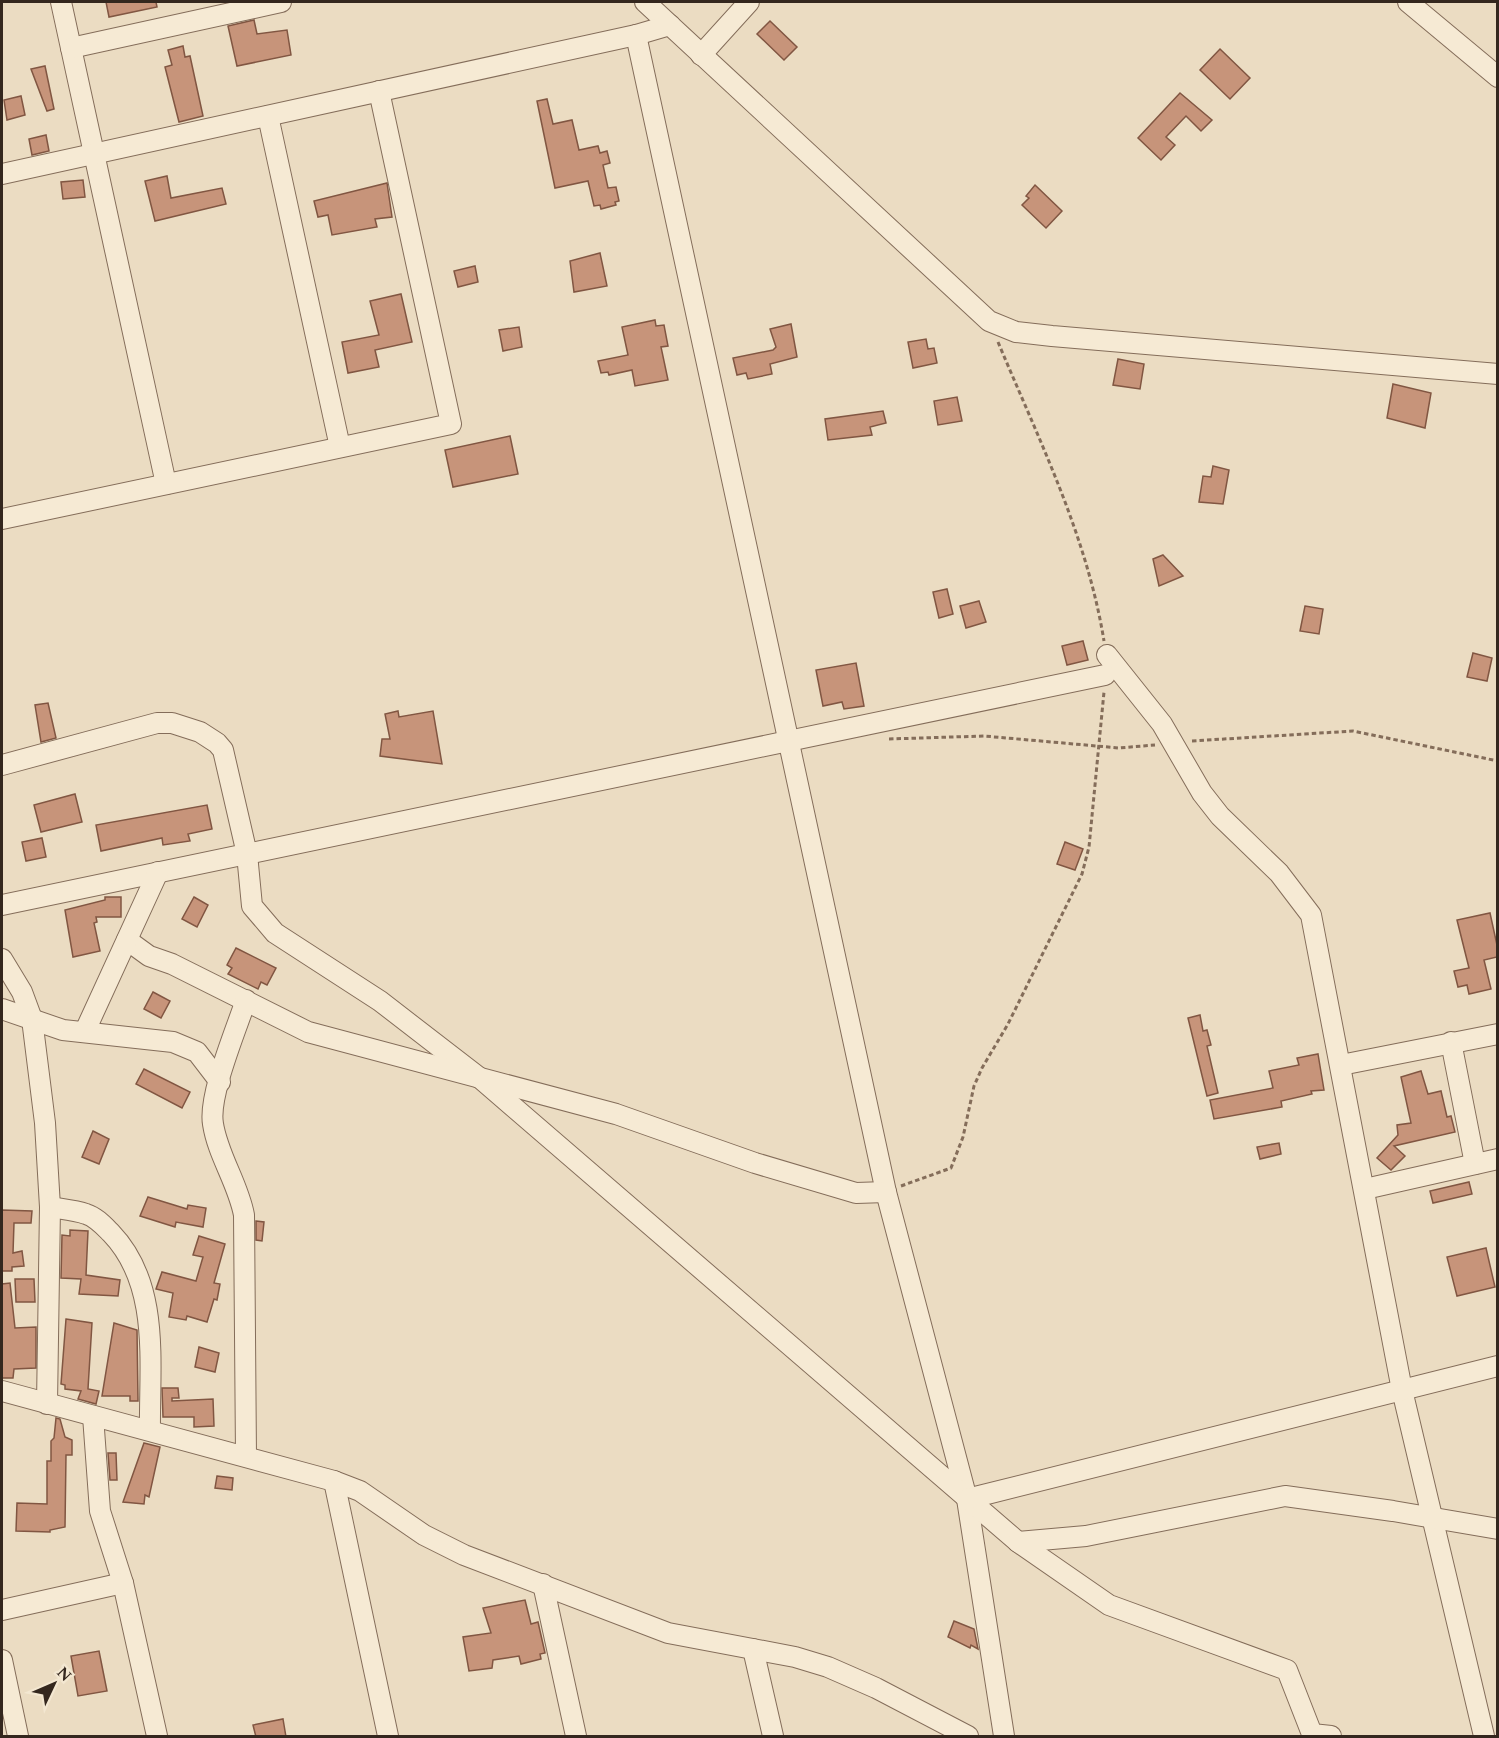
<svg xmlns="http://www.w3.org/2000/svg" width="1499" height="1738" viewBox="0 0 1499 1738" font-family="Spectral,serif">
<rect width="100%" height="100%" fill="#ebdcc2"/>
<g fill="#c7947a" stroke="#815642" stroke-width="1.5">
<polygon points="106,2 156,2 157,7 109,17"/>
<polygon points="254,20 257,34 287,30 291,55 237,66 228,26"/>
<polygon points="770,21 797,47 784,60 757,34"/>
<polygon points="183,46 185,57 190,56 203,116 179,122 165,67 172,65 168,50"/>
<polygon points="1220,49 1250,78 1230,99 1200,70"/>
<polygon points="45,66 54,109 47,111 31,69"/>
<polygon points="1180,93 1212,120 1201,131 1186,116 1166,137 1175,145 1161,160 1138,138"/>
<polygon points="21,96 25,115 7,120 4,100"/>
<polygon points="547,99 553,124 572,120 579,150 598,146 600,153 607,151 610,163 603,165 608,188 616,187 619,201 615,202 616,205 601,209 600,205 594,206 588,181 555,188 537,101"/>
<polygon points="46,135 49,151 32,155 29,139"/>
<polygon points="167,176 171,198 222,188 226,204 155,221 145,181"/>
<polygon points="83,180 85,197 63,199 61,182"/>
<polygon points="387,183 392,217 375,219 377,227 332,235 328,215 318,217 314,201"/>
<polygon points="1035,185 1062,211 1046,228 1022,205 1029,198 1026,196"/>
<polygon points="600,253 607,286 574,292 570,261"/>
<polygon points="475,266 478,282 458,287 454,271"/>
<polygon points="401,294 412,342 375,350 379,367 348,373 342,342 379,335 370,301"/>
<polygon points="655,320 656,326 664,325 668,346 661,347 668,380 635,386 632,370 609,375 608,372 601,373 598,361 628,355 622,327"/>
<polygon points="791,324 797,357 770,364 772,374 748,379 746,373 737,375 733,358 773,350 776,347 770,329"/>
<polygon points="519,327 522,347 503,351 499,330"/>
<polygon points="926,339 928,349 934,348 937,363 913,368 908,342"/>
<polygon points="1118,359 1144,364 1140,389 1113,385"/>
<polygon points="1393,384 1431,393 1425,428 1387,418"/>
<polygon points="957,397 962,421 938,425 934,401"/>
<polygon points="883,411 886,423 870,427 872,435 828,440 825,419"/>
<polygon points="510,436 518,474 453,487 445,450"/>
<polygon points="1213,466 1229,470 1223,504 1199,502 1203,476 1211,477"/>
<polygon points="1163,555 1183,576 1159,586 1153,559"/>
<polygon points="947,589 953,614 939,618 933,592"/>
<polygon points="979,601 986,622 966,628 960,606"/>
<polygon points="1305,606 1323,609 1319,634 1300,631"/>
<polygon points="1083,641 1088,660 1067,665 1062,646"/>
<polygon points="1473,653 1492,658 1487,681 1467,677"/>
<polygon points="856,663 864,706 844,709 842,702 823,706 816,670"/>
<polygon points="48,703 56,738 41,742 35,705"/>
<polygon points="398,711 399,717 433,711 442,764 380,756 382,739 390,739 385,714"/>
<polygon points="75,794 82,822 41,832 34,805"/>
<polygon points="207,805 212,829 188,834 190,841 163,845 162,838 101,851 96,825"/>
<polygon points="42,838 46,857 26,861 22,842"/>
<polygon points="1065,842 1083,849 1075,870 1057,864"/>
<polygon points="105,897 121,897 121,917 96,917 97,922 94,923 100,951 73,957 65,910 105,900"/>
<polygon points="194,897 208,905 197,927 182,919"/>
<polygon points="1490,913 1497,945 1497,957 1484,960 1491,989 1469,994 1467,985 1458,987 1454,971 1469,968 1457,920"/>
<polygon points="236,948 276,968 267,985 261,982 258,989 228,974 232,968 227,965"/>
<polygon points="153,992 170,1001 161,1018 144,1009"/>
<polygon points="1200,1015 1203,1031 1207,1030 1211,1045 1207,1046 1218,1093 1207,1096 1188,1018"/>
<polygon points="1318,1054 1324,1090 1311,1091 1312,1094 1281,1101 1282,1107 1214,1119 1210,1100 1273,1088 1269,1071 1299,1065 1297,1058"/>
<polygon points="144,1069 190,1092 182,1108 136,1084"/>
<polygon points="1421,1071 1428,1094 1441,1091 1447,1117 1451,1116 1455,1132 1394,1146 1405,1156 1391,1170 1377,1158 1398,1135 1397,1125 1411,1123 1401,1077"/>
<polygon points="93,1131 109,1139 99,1164 82,1157"/>
<polygon points="1279,1143 1281,1154 1260,1159 1257,1147"/>
<polygon points="1469,1182 1472,1194 1433,1203 1430,1191"/>
<polygon points="148,1197 187,1209 188,1205 206,1208 203,1227 176,1222 175,1227 140,1216"/>
<polygon points="2,1210 32,1211 31,1223 14,1223 13,1253 22,1251 24,1266 12,1267 12,1271 2,1271"/>
<polygon points="256,1221 264,1222 262,1241 256,1240"/>
<polygon points="70,1230 88,1231 86,1275 120,1280 118,1296 79,1294 81,1279 61,1278 62,1235 70,1236"/>
<polygon points="199,1236 225,1244 214,1283 220,1284 217,1300 214,1299 207,1322 187,1316 186,1320 169,1317 173,1293 156,1289 162,1272 196,1281 203,1257 193,1255"/>
<polygon points="1486,1248 1495,1287 1457,1296 1447,1257"/>
<polygon points="15,1279 34,1279 35,1302 16,1302"/>
<polygon points="10,1283 15,1328 36,1327 36,1368 14,1369 13,1378 2,1378 2,1284"/>
<polygon points="66,1319 92,1323 88,1389 99,1391 96,1404 78,1399 81,1391 65,1389 65,1385 61,1384"/>
<polygon points="114,1323 137,1330 138,1401 130,1401 130,1396 102,1396"/>
<polygon points="199,1347 219,1353 215,1372 195,1367"/>
<polygon points="162,1388 178,1388 179,1398 172,1398 172,1401 213,1399 214,1426 194,1427 194,1417 163,1417"/>
<polygon points="56,1418 60,1419 65,1437 72,1440 72,1455 66,1455 65,1527 50,1530 50,1532 16,1531 17,1503 47,1504 47,1461 51,1461 51,1441 54,1438"/>
<polygon points="144,1443 160,1447 149,1497 145,1495 144,1504 123,1502"/>
<polygon points="108,1453 116,1453 117,1480 110,1480"/>
<polygon points="217,1476 233,1478 232,1490 215,1488"/>
<polygon points="525,1600 531,1624 538,1622 545,1653 540,1654 541,1659 521,1664 519,1656 493,1660 492,1668 469,1671 463,1637 491,1633 483,1608"/>
<polygon points="954,1621 974,1629 978,1649 971,1645 970,1648 948,1637"/>
<polygon points="99,1651 107,1691 78,1696 71,1656"/>
<polygon points="283,1719 286,1737 256,1737 253,1725"/>
</g>
<g fill="none" stroke-linecap="round" stroke-linejoin="round">
<g stroke="#846d5a" stroke-width="22">
<g id="minor">
<polyline points="61,2 166,484"/>
<polyline points="645,2 989,321 1016,332 1052,336 1498,374"/>
<polyline points="1408,2 1498,77"/>
<polyline points="636,35 886,1192 967,1499 1004,1736"/>
<polyline points="71,48 281,2"/>
<polyline points="701,55 749,2"/>
<polyline points="268,116 340,447"/>
<polyline points="2,174 636,35 670,25"/>
<polyline points="2,519 451,424 379,91"/>
<polyline points="1107,655 1162,724 1202,793 1220,816 1279,873 1311,915 1402,1390 1484,1736"/>
<polyline points="2,765 157,723 172,723 200,732 217,743 223,750 247,854 252,906 275,933 380,1001 481,1079 1018,1542 1109,1605 1287,1670 1312,1734 1331,1736"/>
<polyline points="2,905 1105,675"/>
<polyline points="127,940 149,956 172,964 308,1032 616,1114 755,1163 856,1193 886,1192"/>
<polyline points="2,959 22,992 32,1019 45,1123 50,1207 47,1404"/>
<path d="M246,1000C236,1030 208,1096 213,1124C218,1156 238,1183 244,1215L246,1456"/>
<polyline points="2,1009 63,1030 173,1042 197,1052 220,1082"/>
<polyline points="85,1031 158,872"/>
<polyline points="1451,1042 1475,1164"/>
<polyline points="1341,1065 1498,1034"/>
<polyline points="1365,1189 1498,1159"/>
<path d="M50,1207C61,1209 75,1210 86,1214C96,1217 104,1226 111,1233C161,1285 149,1364 150,1430"/>
<polyline points="2,1391 334,1481 360,1491 424,1535 464,1555 668,1633 795,1657 828,1667 876,1688 968,1736"/>
<polyline points="93,1416 100,1511 123,1583 157,1736"/>
<polyline points="334,1481 388,1736"/>
<polyline points="967,1499 1498,1366"/>
<polyline points="1018,1542 1086,1536 1285,1496 1393,1511 1498,1529"/>
<polyline points="543,1584 576,1736"/>
<polyline points="2,1610 123,1583"/>
<polyline points="753,1649 773,1736"/>
<polyline points="2,1660 18,1736"/>
</g>
</g>
<g stroke="#846d5a" stroke-width="3" stroke-dasharray="4.5 3" stroke-linecap="butt">
<path d="M998,342C1039,440 1087,536 1104,641"/>
<polyline points="889,739 984,736 1119,748 1155,745"/>
<polyline points="1192,741 1353,731 1498,761"/>
<polyline points="901,1186 951,1168 963,1137 974,1086 982,1068 1008,1024 1082,874 1089,847 1104,692"/>
</g>
<use href="#minor" stroke="#f6ead4" stroke-width="20"/>
</g>
<rect width="1499" height="1738" fill="none" stroke="#34271e" stroke-width="6"/>
<g transform="translate(54 1684) rotate(46)" stroke="#f3e7d1" stroke-width="4.5" paint-order="stroke">
<path d="M0-4.5L10 22L0 15L-10 22Z" fill="#34271e"/>
<text y="-9" font-size="16" font-weight="bold" text-anchor="middle" fill="#34271e">N</text>
</g>
</svg>
